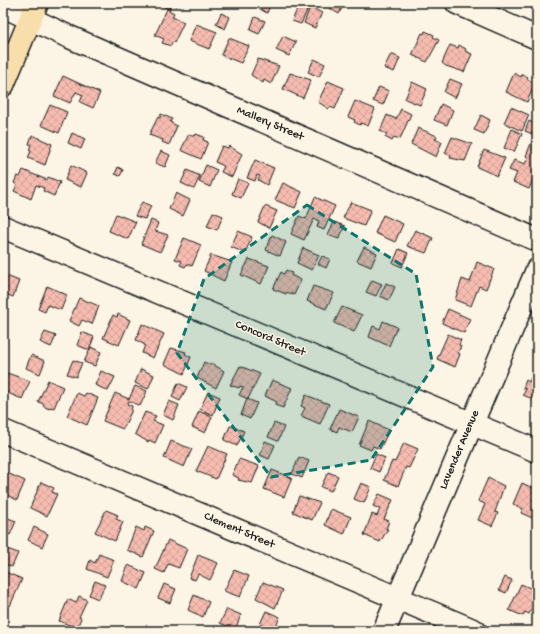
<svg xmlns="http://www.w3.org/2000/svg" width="540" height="634" viewBox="0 0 540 634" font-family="'Gochi Hand',sans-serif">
<defs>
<pattern id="building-cross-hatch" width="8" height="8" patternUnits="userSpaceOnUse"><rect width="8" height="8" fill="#f7bcb0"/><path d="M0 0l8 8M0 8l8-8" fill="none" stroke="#d3a197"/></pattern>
</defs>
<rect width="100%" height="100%" fill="#fcf5e5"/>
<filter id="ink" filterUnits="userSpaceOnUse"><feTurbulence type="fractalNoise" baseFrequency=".025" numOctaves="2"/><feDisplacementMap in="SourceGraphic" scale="8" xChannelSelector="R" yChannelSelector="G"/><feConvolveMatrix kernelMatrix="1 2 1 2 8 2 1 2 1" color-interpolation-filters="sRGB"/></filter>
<g filter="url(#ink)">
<g fill="url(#building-cross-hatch)" stroke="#1c1c1c">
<polygon points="163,3 179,3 177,6 171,4 169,9 162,6"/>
<polygon points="262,3 271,3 267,13 260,9"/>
<polygon points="295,3 302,3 309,6 301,24 292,21 299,5"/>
<polygon points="321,3 344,3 339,14"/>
<polygon points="310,7 322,13 315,28 304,23"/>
<polygon points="167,9 174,13 172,17 184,22 174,43 172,42 171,46 162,43 164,39 155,35"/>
<polygon points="221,13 230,17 225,29 216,24"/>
<polygon points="255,17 265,21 259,34 250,30"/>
<polygon points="196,24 217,32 209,49 189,41"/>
<polygon points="425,31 434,35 433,37 439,40 427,62 412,55 422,33 424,34"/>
<polygon points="283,36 296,42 289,56 276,50"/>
<polygon points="229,38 249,46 241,63 221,55"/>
<polygon points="450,45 458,48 459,45 466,49 465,51 472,54 464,72 446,66 442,63"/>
<polygon points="391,54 400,58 394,72 384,68"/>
<polygon points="258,59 279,66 271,84 264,80 263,83 251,75"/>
<polygon points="314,59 325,64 319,77 308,72"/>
<polygon points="290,73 311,80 303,98 283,89"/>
<polygon points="514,73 521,77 522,74 528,77 527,79 535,83 527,102 506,92"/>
<polygon points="63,76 100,93 93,108 80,102 83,95 76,92 70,103 54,96"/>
<polygon points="450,79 462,84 455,98 444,92"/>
<polygon points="328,81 344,88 335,109 330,107 329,109 318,102"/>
<polygon points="412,82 427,89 420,105 405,99"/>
<polygon points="379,87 389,91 383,105 373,101"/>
<polygon points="355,101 375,109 368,126 361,123 360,125 354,122 355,120 348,117"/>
<polygon points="441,104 453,110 447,125 434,120"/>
<polygon points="50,105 67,112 59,133 41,125"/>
<polygon points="511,107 529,115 522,131 504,123"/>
<polygon points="401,109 411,114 400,139 394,137 392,141 385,137 387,134 380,131 387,115 396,119"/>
<polygon points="161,114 172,119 170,122 177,126 169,145 162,142 163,140 149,135 158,117 160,118"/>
<polygon points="481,115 490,120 484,134 474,130"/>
<polygon points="529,121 537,125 537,136 525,131"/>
<polygon points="418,128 437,136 435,139 442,142 436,157 411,144"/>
<polygon points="512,129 522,134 514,152 504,148"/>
<polygon points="72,133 85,139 81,149 68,143"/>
<polygon points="189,134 195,136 196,134 204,137 203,140 208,142 201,159 181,150"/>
<polygon points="32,135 52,144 45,165 28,158 31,151 29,150 31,145 29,144"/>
<polygon points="452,137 472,144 465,161 450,158 451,156 445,153"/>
<polygon points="532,141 537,143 537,163 534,168 537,170 529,189 513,182 517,173 509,170 514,160 525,164 528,157 526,156"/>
<polygon points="222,146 228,148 229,146 242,154 232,177 221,172 224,166 215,162"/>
<polygon points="484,150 505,158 497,176 477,167"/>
<polygon points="161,151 170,155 165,167 155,163"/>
<polygon points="255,160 274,168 267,185 258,180 260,176 257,175 255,181 247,178"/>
<polygon points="71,165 87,173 81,187 65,180"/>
<polygon points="206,165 217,170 210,187 199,182"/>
<polygon points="118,167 123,170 120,176 115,174"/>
<polygon points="23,170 47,180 48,177 60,182 54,196 43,191 44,188 36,185 31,199 14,191 17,185 14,183 17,176 20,177"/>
<polygon points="187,170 200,176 194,189 181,183"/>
<polygon points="238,179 248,183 241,198 232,194"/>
<polygon points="283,183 302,192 295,208 275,200"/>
<polygon points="176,193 190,200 183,216 169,209"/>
<polygon points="315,197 335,206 324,230 317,227 319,221 314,219 304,240 291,234 299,216 306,219"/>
<polygon points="142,202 151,206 145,219 135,216"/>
<polygon points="351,202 371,210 364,226 343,218"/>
<polygon points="265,206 277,211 269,228 258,222"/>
<polygon points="213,212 223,216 217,230 207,226"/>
<polygon points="116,214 136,222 128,239 109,231"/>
<polygon points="383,215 403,224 395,242 375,233"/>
<polygon points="151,220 158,223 155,231 168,235 160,252 141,244"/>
<polygon points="334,222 345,226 339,239 328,235"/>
<polygon points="415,230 433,238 426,253 407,246"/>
<polygon points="238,231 252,237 245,253 231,247"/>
<polygon points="272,235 286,242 280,256 266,250"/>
<polygon points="184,238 201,245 192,266 187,264 185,267 180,265 182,261 175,259"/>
<polygon points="364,247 377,253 371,267 357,261"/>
<polygon points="303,248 319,255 312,270 297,263"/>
<polygon points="399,249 408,253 402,267 393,263"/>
<polygon points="211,255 232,262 224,281 204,271"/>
<polygon points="322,256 330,259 326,268 318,264"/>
<polygon points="249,259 269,266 261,284 241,275"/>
<polygon points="477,262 494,269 486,289 479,286 471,306 455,300 462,279 470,282"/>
<polygon points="286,270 292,273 291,275 301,280 294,295 287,292 286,294 273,289 281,272 284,274"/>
<polygon points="4,275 19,281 13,297 3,293"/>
<polygon points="372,280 382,284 376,296 366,292"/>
<polygon points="386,283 395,287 389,300 380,296"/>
<polygon points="47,286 67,295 61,310 48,305 45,312 38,309"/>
<polygon points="313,286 334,293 326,309 307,301"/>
<polygon points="79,298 99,306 92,324 82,320 79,326 69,321"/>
<polygon points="342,307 362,315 354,332 334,323"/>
<polygon points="448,309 470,319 464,333 442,323"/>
<polygon points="118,314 130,320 119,345 103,338 113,315 117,317"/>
<polygon points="383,321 397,327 389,346 369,337 373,326 380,329"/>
<polygon points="142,324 164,334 153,358 142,353 145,345 136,340"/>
<polygon points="45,332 56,336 51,347 40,342"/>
<polygon points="82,332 94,337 89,350 77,345"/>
<polygon points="448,334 461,340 459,345 461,346 458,353 460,354 455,367 437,359"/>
<polygon points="91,347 101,352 95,366 84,362"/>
<polygon points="171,348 186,352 185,354 191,357 184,374 164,364"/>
<polygon points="31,355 45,361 40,374 26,368"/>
<polygon points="73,360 82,363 76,377 67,374"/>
<polygon points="204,362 210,365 211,363 224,371 216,388 197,378"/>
<polygon points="240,366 260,374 248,399 239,395 243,387 240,386 239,388 230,385"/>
<polygon points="141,369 154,375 148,389 135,383"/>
<polygon points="101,371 115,377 108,391 95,385"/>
<polygon points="7,373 30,381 22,399 3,391 3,384"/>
<polygon points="532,375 537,377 537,401 523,395 526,389 523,388 526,380 529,382"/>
<polygon points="48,380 63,387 54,408 51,407 49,409 43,406 44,404 38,402"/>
<polygon points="272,380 292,388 283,408 275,405 277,402 265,396"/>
<polygon points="178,383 187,387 180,401 172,397"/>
<polygon points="135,386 147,391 140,406 129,401 127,404 132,406 131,412 123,429 103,421 115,393 129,399"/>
<polygon points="208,392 220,397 213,415 200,409"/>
<polygon points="77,393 84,396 86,393 98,398 87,425 67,416"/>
<polygon points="306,395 329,404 320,424 301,416 305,408 301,406"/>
<polygon points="247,399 257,403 250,419 241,415"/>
<polygon points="169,401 179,405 173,420 163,415"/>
<polygon points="339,409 359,417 352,432 339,427 337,432 330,429"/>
<polygon points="199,411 212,417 205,433 192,427"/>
<polygon points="145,412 156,416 153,421 163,425 155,443 149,440 148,442 135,434"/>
<polygon points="369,421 389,430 380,449 373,446 371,450 359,445"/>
<polygon points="274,423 284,427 278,441 268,437"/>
<polygon points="230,426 244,431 237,446 224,440"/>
<polygon points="171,441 192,449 184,467 164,458"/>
<polygon points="265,441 275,445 269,459 260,455"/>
<polygon points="404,443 418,449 409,468 406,467 398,486 384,480 392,461 395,462"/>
<polygon points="208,446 227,454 216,479 196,471"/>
<polygon points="376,454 385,458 379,472 370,468"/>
<polygon points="299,457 309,461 302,478 292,474"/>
<polygon points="239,459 259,466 252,483 238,480 239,478 232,475"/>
<polygon points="272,470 292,478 284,497 264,489"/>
<polygon points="5,472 25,481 17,500 3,493"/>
<polygon points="328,472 338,476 331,491 321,487"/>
<polygon points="488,478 504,486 495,512 498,513 492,526 478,520 485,504 478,501"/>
<polygon points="41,482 54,488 52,492 57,494 47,516 30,508"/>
<polygon points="361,483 371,487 364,503 354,499"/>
<polygon points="522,483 537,490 537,520 521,513 523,509 513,504"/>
<polygon points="379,494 393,500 384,519 389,521 386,529 388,529 380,542 364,535 372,514 377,516 380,509 373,506"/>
<polygon points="299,496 320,503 312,520 293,512"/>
<polygon points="331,509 351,517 344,534 325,525"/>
<polygon points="106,510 118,515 116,519 123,522 115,541 95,532"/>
<polygon points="5,517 16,521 10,535 3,532 3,522"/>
<polygon points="34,527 48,534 42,547 28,540"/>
<polygon points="136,527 144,531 145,527 154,531 143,557 127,550"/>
<polygon points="168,540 187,549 179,568 168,564 164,573 155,569"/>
<polygon points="7,549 18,553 12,567 3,563"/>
<polygon points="99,554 114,560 107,577 87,569 90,560 95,563"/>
<polygon points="198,555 218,563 210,580 198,574 195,580 189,578"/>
<polygon points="128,565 146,573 139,589 122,581"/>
<polygon points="234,570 249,576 240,597 224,591"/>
<polygon points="3,571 22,579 10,606 3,603"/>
<polygon points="505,577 512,580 506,593 499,590"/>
<polygon points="95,581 105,585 98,599 89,595"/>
<polygon points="263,582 283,590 275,608 256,598"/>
<polygon points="164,584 176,589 170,603 158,598"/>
<polygon points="521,584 537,591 537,597 529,614 525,612 523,616 509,610"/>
<polygon points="194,595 209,602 203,617 188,610"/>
<polygon points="79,596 87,600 79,617 81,618 77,628 59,621 68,599 76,603"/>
<polygon points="227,609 241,615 235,630 220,623"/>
<polygon points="266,611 280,617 274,631 260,624"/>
</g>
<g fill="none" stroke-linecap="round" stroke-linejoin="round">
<g stroke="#1c1c1c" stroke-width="25">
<g id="minor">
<polyline points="457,3 537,38"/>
<polyline points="3,6 65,35 537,240"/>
<polyline points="3,227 537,451"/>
<polyline points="3,431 475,631"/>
<polyline points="384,631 537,270"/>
</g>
</g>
<g stroke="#1c1c1c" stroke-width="25">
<polyline id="major" points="3,85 37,3"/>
</g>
<use href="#minor" stroke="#fcf5e5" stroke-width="22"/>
<use href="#major" stroke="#f8deab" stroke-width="22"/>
</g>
</g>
<path fill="#0f766e" fill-opacity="0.2" stroke="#0f766e" stroke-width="3" stroke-dasharray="8 5" stroke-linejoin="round" d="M307,205L416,274L433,367L371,460L271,477L177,353L204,279Z"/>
<g text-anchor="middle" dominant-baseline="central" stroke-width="3" stroke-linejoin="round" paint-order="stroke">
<g font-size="12" fill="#1c1c1c" stroke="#fcf5e5">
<text transform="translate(270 124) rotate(23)">Mallery Street</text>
<text transform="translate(270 339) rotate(23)">Concord Street</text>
<text transform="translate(460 450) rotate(-67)">Lavender Avenue</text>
<text transform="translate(239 531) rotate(23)">Clement Street</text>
</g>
</g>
<rect width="540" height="634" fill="none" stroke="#fcf5e5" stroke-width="16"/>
<rect x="8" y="8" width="524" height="618" fill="none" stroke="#1c1c1c" stroke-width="1.5" filter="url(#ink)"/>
</svg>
